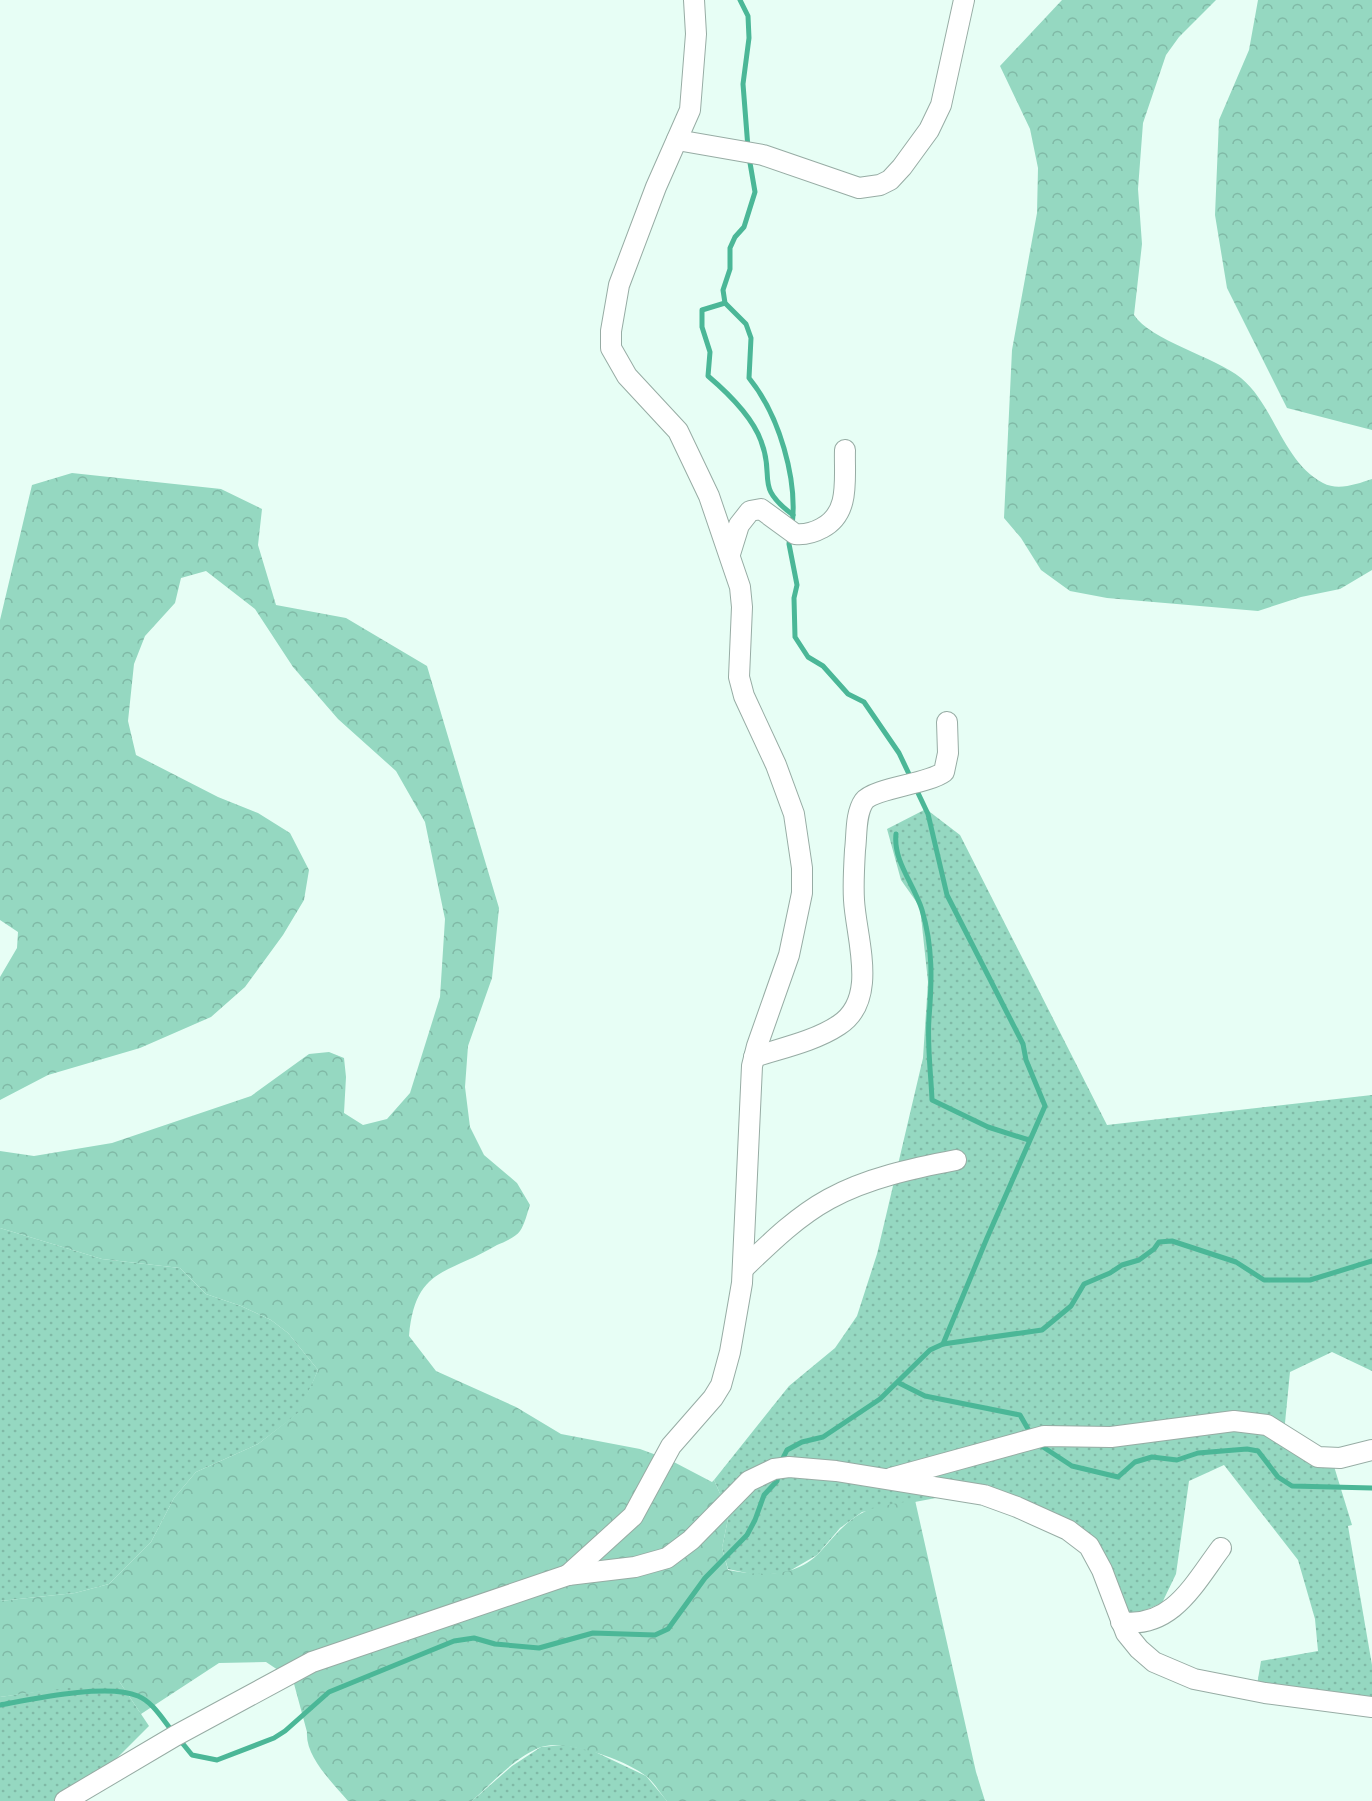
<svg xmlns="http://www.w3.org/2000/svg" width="1372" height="1801" viewBox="0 0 1372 1801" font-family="'DM Sans',sans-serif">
<defs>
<pattern id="grass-dots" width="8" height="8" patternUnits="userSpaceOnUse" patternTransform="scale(1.5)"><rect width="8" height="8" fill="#95d8c1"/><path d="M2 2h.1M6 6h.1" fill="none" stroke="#80b9a6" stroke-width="1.8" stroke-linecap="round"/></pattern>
<pattern id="forest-crowns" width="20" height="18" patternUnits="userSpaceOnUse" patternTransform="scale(1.5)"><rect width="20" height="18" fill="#95d8c1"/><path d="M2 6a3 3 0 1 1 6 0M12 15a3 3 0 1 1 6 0" fill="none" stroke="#80b9a6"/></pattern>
</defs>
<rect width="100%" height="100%" fill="#e7fef5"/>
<g fill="url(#grass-dots)">
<polygon points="926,809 960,835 1107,1125 1372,1095 1372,1371 1332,1352 1290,1372 1284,1433 1333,1463 1352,1525 1348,1526 1372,1665 1372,1704 1256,1691 1261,1661 1318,1651 1315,1619 1298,1560 1224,1465 1189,1481 1176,1574 1162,1603 1131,1616 1116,1612 1115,1575 1082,1540 957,1494 862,1512 840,1528 817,1555 786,1573 756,1575 728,1569 722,1548 729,1514 714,1480 789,1386 835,1348 857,1316 877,1254 923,1058 928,982 920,907 901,880 887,829"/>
<polygon points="0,1228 102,1259 180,1268 206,1294 241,1306 271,1320 288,1333 318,1370 300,1412 258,1444 196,1472 174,1498 151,1542 109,1584 75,1593 0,1601"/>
<polygon points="109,1681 119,1681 149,1726 74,1801 0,1801 0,1697"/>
<polygon points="564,1745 591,1750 646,1776 667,1801 472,1801 512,1766 541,1747"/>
</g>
<g fill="url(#forest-crowns)">
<path d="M1062,0H1216L1179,37L1166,55L1143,123L1138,189L1142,244L1134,315C1150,340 1215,357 1241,378C1274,405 1283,462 1323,483C1338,491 1357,484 1372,479V570L1340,589L1301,597L1258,611L1107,598L1070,591L1041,570L1021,538L1004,518L1012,350L1037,213L1038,168L1030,129L1000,66Z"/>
<polygon points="1258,0 1372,0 1372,430 1287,408 1227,288 1215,215 1219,120 1249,50"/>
<path d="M72,473L221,489L262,509L258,545L276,605L346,618L427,666L499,908L492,978L468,1046L465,1087L470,1127L484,1155L517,1183L530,1205C527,1213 525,1224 520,1231C516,1237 504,1242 497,1245C447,1275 415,1267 409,1336L436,1371L516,1407L561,1434L640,1449L670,1460L712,1482L714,1480L729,1514L722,1548L728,1570C760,1576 796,1578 820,1552C833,1538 843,1524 860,1514C875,1505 898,1504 915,1500L976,1772L985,1801H667C660,1793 654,1782 646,1776C626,1760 566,1739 541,1747C515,1757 492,1783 472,1801H348C333,1783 305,1757 307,1732L293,1680L266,1662L219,1663L141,1714L119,1681L0,1697V1601L75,1593L109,1584L151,1542L174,1498L196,1472L258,1444L299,1412L318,1370L288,1333L271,1320L241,1306L206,1294L180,1268L102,1259L0,1228V1151L34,1156L112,1143L251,1096L309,1054L329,1052L344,1058L346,1077L344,1113L363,1125L387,1119L410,1093L440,997L445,919L425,822L396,771L338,719L293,667L255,609L206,571L181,578L175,603L145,636L134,664L128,721L136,755L218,797L258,813L290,833L309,870L304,900L283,935L245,987L211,1017L140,1048L48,1075L0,1100V977L17,948L18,932L0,920V620L32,485Z"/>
</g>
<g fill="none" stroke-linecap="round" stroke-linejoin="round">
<g stroke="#4bb797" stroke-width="5">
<polyline points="740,0 748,16 749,38 743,84 748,148"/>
<path d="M749,157L755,192L744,227L735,237L730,248V269L723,290L725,303L746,324L751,338L749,378C779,415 798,479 792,526"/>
<path d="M725,303L702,310V327L710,352L708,376C728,393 752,416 761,441C776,479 753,485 793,515"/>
<polyline points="790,535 789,544 797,585 794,598 795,637 808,657 823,666 848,694 864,702 899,753 928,814 947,895 1023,1044 1026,1060 1045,1106 987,1238 943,1344"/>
<path d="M896,834C893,861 914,884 922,910C933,947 932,980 929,1018C927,1045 931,1074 932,1100L988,1127L1029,1140"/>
<polyline points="899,1383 925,1396 1020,1415 1032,1436"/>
<polyline points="1037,1443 1072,1466 1118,1477 1135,1462 1152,1457 1177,1460 1198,1453 1247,1449 1258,1451 1278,1477 1292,1486 1372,1488"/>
<polyline points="781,1462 787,1450 802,1442 823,1437 880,1399 930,1350 943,1344 1042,1330 1071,1306 1084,1284 1110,1273 1122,1265 1139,1260 1154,1249 1159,1242 1172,1241 1236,1262 1264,1280 1310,1280 1372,1261"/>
<path d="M0,1705C33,1699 107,1683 138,1696C153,1702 163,1720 173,1732"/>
<polyline points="179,1739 192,1755 217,1760 274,1738 285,1731 329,1692 454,1641 474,1638 495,1644 539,1648 593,1633 655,1635 668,1629 705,1578 747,1535 755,1520 764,1495 777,1481 779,1472"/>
</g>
<g stroke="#97aca4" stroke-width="22">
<g id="street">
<polyline points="677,140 763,155 859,188 880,185 890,180 902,167 929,130 941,105 964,0"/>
<path d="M730,554L739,525L750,511L761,509L795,534C805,535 813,533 822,528C851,513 844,478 845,450"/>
<path d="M754,1057C782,1048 815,1041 839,1025C879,999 856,938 854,900C853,884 854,867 855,850C857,836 855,814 864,801C874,788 928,784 944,772L948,753L947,722"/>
<path d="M743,1269C769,1244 796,1217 829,1199C867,1178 914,1168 956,1160"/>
<polyline points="891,1478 1044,1436 1111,1437 1234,1421 1267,1425 1318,1457 1340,1458 1372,1450"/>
<polyline points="568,1575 633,1516 671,1446 713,1398 721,1385 730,1352 742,1283 752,1066 757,1046 789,955 802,893 802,868 794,814 776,765 744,696 739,677 742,607 740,587 709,496 678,431 627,376 611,348 611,331 619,285 656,187 690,110 696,34 694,0"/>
<path d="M1121,1622C1172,1629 1194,1584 1221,1548"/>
<polyline points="65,1801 175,1736 312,1662 568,1575 635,1567 667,1558 691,1540 749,1481 774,1469 789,1467 836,1471 984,1495 1017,1507 1068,1530 1089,1546 1102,1570 1126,1633 1139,1649 1154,1662 1194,1679 1265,1693 1372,1707"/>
</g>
</g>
<use href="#street" stroke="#fff" stroke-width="20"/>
</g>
</svg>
